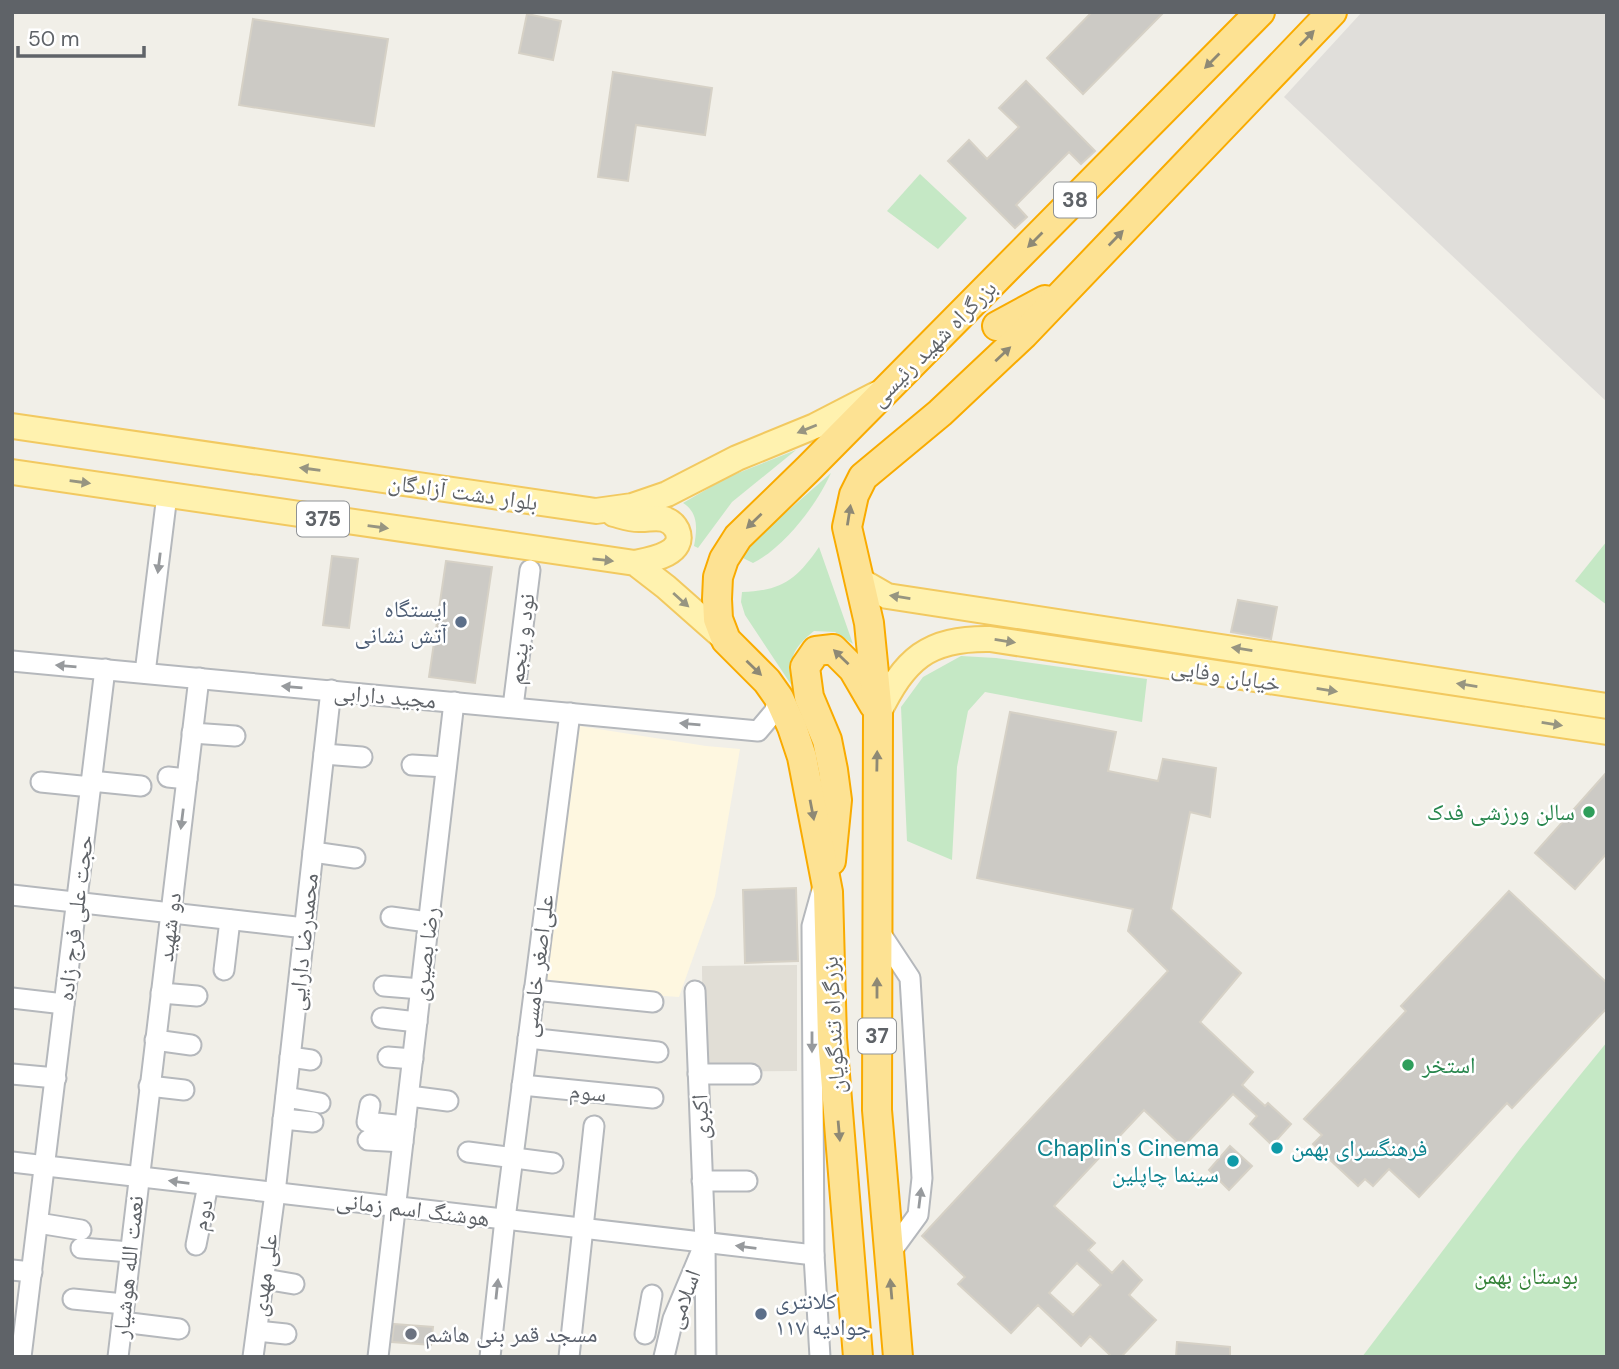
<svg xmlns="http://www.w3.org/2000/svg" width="1619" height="1369" viewBox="0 0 1619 1369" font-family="'DM Sans','Noto Naskh Arabic',sans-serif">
<rect width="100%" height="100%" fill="#f1efe8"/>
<polygon fill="#fef7e0" points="579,726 706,746 740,749 715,896 679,997 543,988"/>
<polygon fill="#e0deda" points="1362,12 1607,12 1607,402 1284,97"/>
<polygon fill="#e1ded6" points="797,965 797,1071 703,1072 702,966"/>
<g fill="#c5e8c5">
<polygon points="920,174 967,218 938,249 887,211"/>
<path d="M796,450L732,502L698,548L694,546C697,530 699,513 683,503L728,477Z"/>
<path d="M831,473C817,504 785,547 753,563L743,558V550Z"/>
<polygon points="1607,541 1607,605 1575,581"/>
<path d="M819,547L853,644L835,632L814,631C791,650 790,657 792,686L745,615L741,602L742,592C782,591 797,579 819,547Z"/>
<polygon points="961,656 996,658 1147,679 1142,722 985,692 968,711 957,767 952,860 907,841 901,707 923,677"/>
<polygon points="1607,1042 1607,1357 1362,1357 1520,1149"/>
</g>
<g fill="#cccac5" stroke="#d6d1c6" stroke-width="2" fill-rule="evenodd">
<polygon points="1092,12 1164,12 1083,94 1047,58"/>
<polygon points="527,14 561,21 553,60 519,53"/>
<polygon points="253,19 388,39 374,126 239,105"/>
<polygon points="613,72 712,88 705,135 636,125 628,181 598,177"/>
<polygon points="1026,81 1095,151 1081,164 1069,152 1016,205 1027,217 1015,228 948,161 969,140 987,159 1019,127 999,108"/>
<polygon points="332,556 358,559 349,628 323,625"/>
<polygon points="446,561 492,567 475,683 429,677"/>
<polygon points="1238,600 1277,607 1271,639 1231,632"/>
<path d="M1010,712L1116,732L1108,771L1158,781L1163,759L1216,768L1210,817L1190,812L1171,909L1241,973L1200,1022L1253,1072L1242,1085L1265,1106L1268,1103L1291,1124L1272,1145L1250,1124L1257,1116L1233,1094L1183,1147L1144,1110L1054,1206L1095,1243L1088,1250L1112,1273L1123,1261L1142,1280L1129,1295L1156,1320L1121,1357H1112L1090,1336L1081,1346L1038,1305L1011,1333L958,1284L965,1277L922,1236L1168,971L1128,931L1133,909L977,878ZM1077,1263L1101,1285L1073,1315L1049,1293Z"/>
<polygon points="1607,772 1607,853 1575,889 1535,853"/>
<polygon points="796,888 798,961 745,963 743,890"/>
<polygon points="1509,891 1607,983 1607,1008 1512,1108 1507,1103 1419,1197 1389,1169 1373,1186 1365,1179 1358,1186 1313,1144 1322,1135 1304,1119 1406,1011 1401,1006"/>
<polygon points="1230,1146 1252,1166 1229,1190 1209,1170"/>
<polygon points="394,1324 433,1327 431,1345 392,1342"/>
<polygon points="1177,1342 1230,1347 1230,1357 1176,1357"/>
</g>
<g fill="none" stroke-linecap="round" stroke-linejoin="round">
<g stroke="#b5b8bc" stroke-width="23">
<g id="minor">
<polyline points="12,661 758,731 774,712 779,698"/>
<polyline points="145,673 167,495"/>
<polyline points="513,707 530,570"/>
<polyline points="192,733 235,736"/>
<polyline points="324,754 362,757"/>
<polyline points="412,765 446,767"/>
<polyline points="168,777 187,779"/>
<polyline points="91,781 141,786"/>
<polyline points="41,782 91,787"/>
<polyline points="313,852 355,858"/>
<polyline points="12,895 305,928"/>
<polyline points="391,917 428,922"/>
<polyline points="877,928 910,978 922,1178 918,1215 888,1256"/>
<polyline points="224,970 230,920"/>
<polyline points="384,986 421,989"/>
<polyline points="534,990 653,1002"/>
<polyline points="695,991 705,1242 706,1357"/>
<polyline points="161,993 197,996"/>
<polyline points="12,998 64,1004"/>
<polyline points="382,1018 417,1022"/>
<polyline points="528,1038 658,1052"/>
<polyline points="155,1040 191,1045"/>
<polyline points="290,1057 311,1060"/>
<polyline points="388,1057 413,1059"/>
<polyline points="12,1074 56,1078"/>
<polyline points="698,1074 751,1074"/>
<polyline points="522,1085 653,1098"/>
<polyline points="149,1086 184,1090"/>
<polyline points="409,1096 448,1101"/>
<polyline points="286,1097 320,1103"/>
<polyline points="370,1105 367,1122 405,1126"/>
<polyline points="283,1119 313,1122"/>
<polyline points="368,1140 403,1142"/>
<polyline points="468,1152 553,1163"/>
<polyline points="12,1162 814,1255"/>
<polyline points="702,1181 747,1181"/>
<polyline points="38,1223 81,1230"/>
<polyline points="196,1245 208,1185"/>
<polyline points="81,1248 130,1252"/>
<polyline points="12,1270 32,1272"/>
<polyline points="264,1279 294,1284"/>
<polyline points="73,1299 124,1304"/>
<polyline points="122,1322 179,1329"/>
<polyline points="257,1331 286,1334"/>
<polyline points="645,1334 652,1295"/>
<polyline points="21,1357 105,669"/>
<polyline points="118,1357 199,678"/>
<polyline points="253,1357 275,1193 331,690"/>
<polyline points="378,1357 454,702"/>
<polyline points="490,1357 505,1219 570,713"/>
<polyline points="569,1357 594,1126"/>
<polyline points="664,1357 673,1319 702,1250"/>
<polyline points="820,1357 814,1255 812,926 822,890"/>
</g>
</g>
<g stroke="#f2c960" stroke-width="28">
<g id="major">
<polyline points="12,426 596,511 632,506 667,494 737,458 815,426 877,394"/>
<polyline points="12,472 635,563 666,587 726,640"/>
<path d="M614,514C622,516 632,520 641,519C649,519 656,517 664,519C670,521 674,524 677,530C687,554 650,560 635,563"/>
<polyline points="861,581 887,596 1607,706"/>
<path d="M878,714C905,659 927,638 990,639L1607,732"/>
</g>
</g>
<g stroke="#f9ab00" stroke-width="32">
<g id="highway">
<polyline points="997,326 1045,300"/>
<polyline points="831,861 837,800 833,770 827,740 809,697 805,667 816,651 833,649 853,669 874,705"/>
<polyline points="858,1357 832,1038 828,892 802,757 792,727 779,698 767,681 726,640 718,619 717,599 718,577 724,559 738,537 808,469 1260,12"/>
<polyline points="898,1357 877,1110 878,714 869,623 847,527 854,495 863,477 940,413 1024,334 1332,12"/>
</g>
</g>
<use href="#minor" stroke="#fff" stroke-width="19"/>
<use href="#major" stroke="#fff2af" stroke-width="24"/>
<use href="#highway" stroke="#fde293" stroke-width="28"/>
</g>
<defs><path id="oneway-solid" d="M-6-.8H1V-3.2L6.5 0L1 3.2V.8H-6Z" transform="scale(1.75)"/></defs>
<g fill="#8e8975">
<use href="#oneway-solid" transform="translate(1307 38) rotate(-46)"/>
<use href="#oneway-solid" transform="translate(1212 61) rotate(135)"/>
<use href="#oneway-solid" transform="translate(1116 238) rotate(-46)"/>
<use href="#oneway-solid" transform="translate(1035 240) rotate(135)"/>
<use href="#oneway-solid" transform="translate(1003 354) rotate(-43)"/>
<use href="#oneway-solid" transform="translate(849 515) rotate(-81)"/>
<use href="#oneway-solid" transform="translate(754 521) rotate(136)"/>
<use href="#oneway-solid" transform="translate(841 657) rotate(-136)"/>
<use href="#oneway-solid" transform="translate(754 668) rotate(44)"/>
<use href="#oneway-solid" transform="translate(877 761) rotate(-89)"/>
<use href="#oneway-solid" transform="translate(812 810) rotate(79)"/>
<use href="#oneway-solid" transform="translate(877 988) rotate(-90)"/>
<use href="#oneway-solid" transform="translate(839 1131) rotate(85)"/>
<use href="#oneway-solid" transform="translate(891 1289) rotate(-95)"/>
</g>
<g fill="#979581">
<use href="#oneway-solid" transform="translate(807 429) rotate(158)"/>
<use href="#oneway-solid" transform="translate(310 469) rotate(-172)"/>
<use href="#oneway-solid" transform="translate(80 482) rotate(8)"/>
<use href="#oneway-solid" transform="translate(378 527) rotate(8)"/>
<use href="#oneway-solid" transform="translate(603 560) rotate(6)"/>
<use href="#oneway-solid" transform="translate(900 597) rotate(-171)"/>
<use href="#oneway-solid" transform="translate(681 600) rotate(42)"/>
<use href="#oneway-solid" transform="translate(1005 641) rotate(9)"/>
<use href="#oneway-solid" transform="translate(1242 649) rotate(-171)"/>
<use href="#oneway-solid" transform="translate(1467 685) rotate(-171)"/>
<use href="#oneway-solid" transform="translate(1327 690) rotate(9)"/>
<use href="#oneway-solid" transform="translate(1552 724) rotate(9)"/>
</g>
<g fill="#979a9d">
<use href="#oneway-solid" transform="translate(159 563) rotate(97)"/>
<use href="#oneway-solid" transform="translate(66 666) rotate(-175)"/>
<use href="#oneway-solid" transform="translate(292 687) rotate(-175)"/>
<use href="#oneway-solid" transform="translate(690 724) rotate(-175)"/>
<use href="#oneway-solid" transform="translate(182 819) rotate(97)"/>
<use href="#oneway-solid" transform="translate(812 1042) rotate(90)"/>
<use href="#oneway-solid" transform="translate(179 1182) rotate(-173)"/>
<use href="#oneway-solid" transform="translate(920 1198) rotate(-83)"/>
<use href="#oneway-solid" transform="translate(746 1247) rotate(-173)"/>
<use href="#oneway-solid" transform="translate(497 1289) rotate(-84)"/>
</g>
<g fill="#5c6f8a" stroke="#fff" stroke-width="2.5">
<circle cx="461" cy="622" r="7"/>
<circle cx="761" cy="1314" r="7"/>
</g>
<g fill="#2e9e5b" stroke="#fff" stroke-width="2.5">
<circle cx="1589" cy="812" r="7"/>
<circle cx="1408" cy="1065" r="7"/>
</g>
<g fill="#0f9aa8" stroke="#fff" stroke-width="2.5">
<circle cx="1277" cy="1148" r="7"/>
<circle cx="1233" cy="1161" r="7"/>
</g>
<circle fill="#6b7280" stroke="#fff" stroke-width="2.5" cx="411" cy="1334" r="7"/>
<g text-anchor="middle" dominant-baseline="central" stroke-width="5" stroke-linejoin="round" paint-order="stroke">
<g fill="#fff" stroke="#8f9295" stroke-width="2">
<rect x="1054" y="182.5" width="42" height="35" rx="5"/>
<rect x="297" y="501.5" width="52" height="35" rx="5"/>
<rect x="858" y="1018.5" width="38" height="35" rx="5"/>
</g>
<g font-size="21" font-weight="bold" fill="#5f6368">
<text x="1075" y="200">38</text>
<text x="323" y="519">375</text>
<text x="877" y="1036">37</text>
</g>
<g font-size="23" fill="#5f6368" stroke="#fff">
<text transform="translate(933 343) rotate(-45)">بزرگراه شهید رئیسی</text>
<text transform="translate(463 492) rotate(8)">بلوار دشت آزادگان</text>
<text transform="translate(521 639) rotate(-83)">نود و پنجم</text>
<text transform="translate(1226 675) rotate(9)">خیابان وفایی</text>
<text transform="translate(385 696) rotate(5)">مجید دارابی</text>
<text transform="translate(75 918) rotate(-83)">حجت علی فرج زاده</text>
<text transform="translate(169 927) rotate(-83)">دو شهید</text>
<text transform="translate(303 942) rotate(-84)">محمدرضا دارایی</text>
<text transform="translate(425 954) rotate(-83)">رضا بصیری</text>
<text transform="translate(537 966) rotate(-83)">علی‌اصغر خامسی</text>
<text transform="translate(833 1025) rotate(-93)">بزرگراه تندگویان</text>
<text transform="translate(588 1092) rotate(6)">سوم</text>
<text transform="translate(700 1117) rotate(-92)">اکبری</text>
<text transform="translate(413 1209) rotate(7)">هوشنگ اسم زمانی</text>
<text transform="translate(202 1215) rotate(-78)">دوم</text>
<text transform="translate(128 1267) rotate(-84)">نعمت الله هوشیار</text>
<text transform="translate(264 1275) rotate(-82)">علی مهدی</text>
<text transform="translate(683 1299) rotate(-70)">اسلامی</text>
</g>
<g font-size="23" fill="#4e5e75" stroke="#fff" text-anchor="end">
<text x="447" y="609">ایستگاه<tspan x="447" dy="26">آتش نشانی</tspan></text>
<text x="775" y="1301" text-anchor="start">کلانتری<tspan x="775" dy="26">۱۱۷ جوادیه</tspan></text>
</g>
<g font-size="23" fill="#27864d" stroke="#fff" text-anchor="end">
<text x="1575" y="812">سالن ورزشی فدک</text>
<text x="1422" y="1065" text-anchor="start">استخر</text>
</g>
<g font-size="23" fill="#0d838f" stroke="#fff" text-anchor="end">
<text x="1219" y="1148">Chaplin's Cinema<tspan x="1219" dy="26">سینما چاپلین</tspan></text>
<text x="1291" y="1148" text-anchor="start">فرهنگسرای بهمن</text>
</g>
<g font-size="23" fill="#348238" stroke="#fff">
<text x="1526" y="1276">بوستان بهمن</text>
</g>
<g font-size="23" fill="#5b616d" stroke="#fff" text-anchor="start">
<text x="425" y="1334">مسجد قمر بنی هاشم</text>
</g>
</g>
<rect width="1619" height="1369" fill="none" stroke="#5f6368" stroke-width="28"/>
<path d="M18 46v10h126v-10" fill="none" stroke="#5f6368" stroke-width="3.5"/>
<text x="28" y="46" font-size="21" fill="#5f6368" stroke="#ffffff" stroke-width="5" paint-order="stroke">50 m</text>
</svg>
